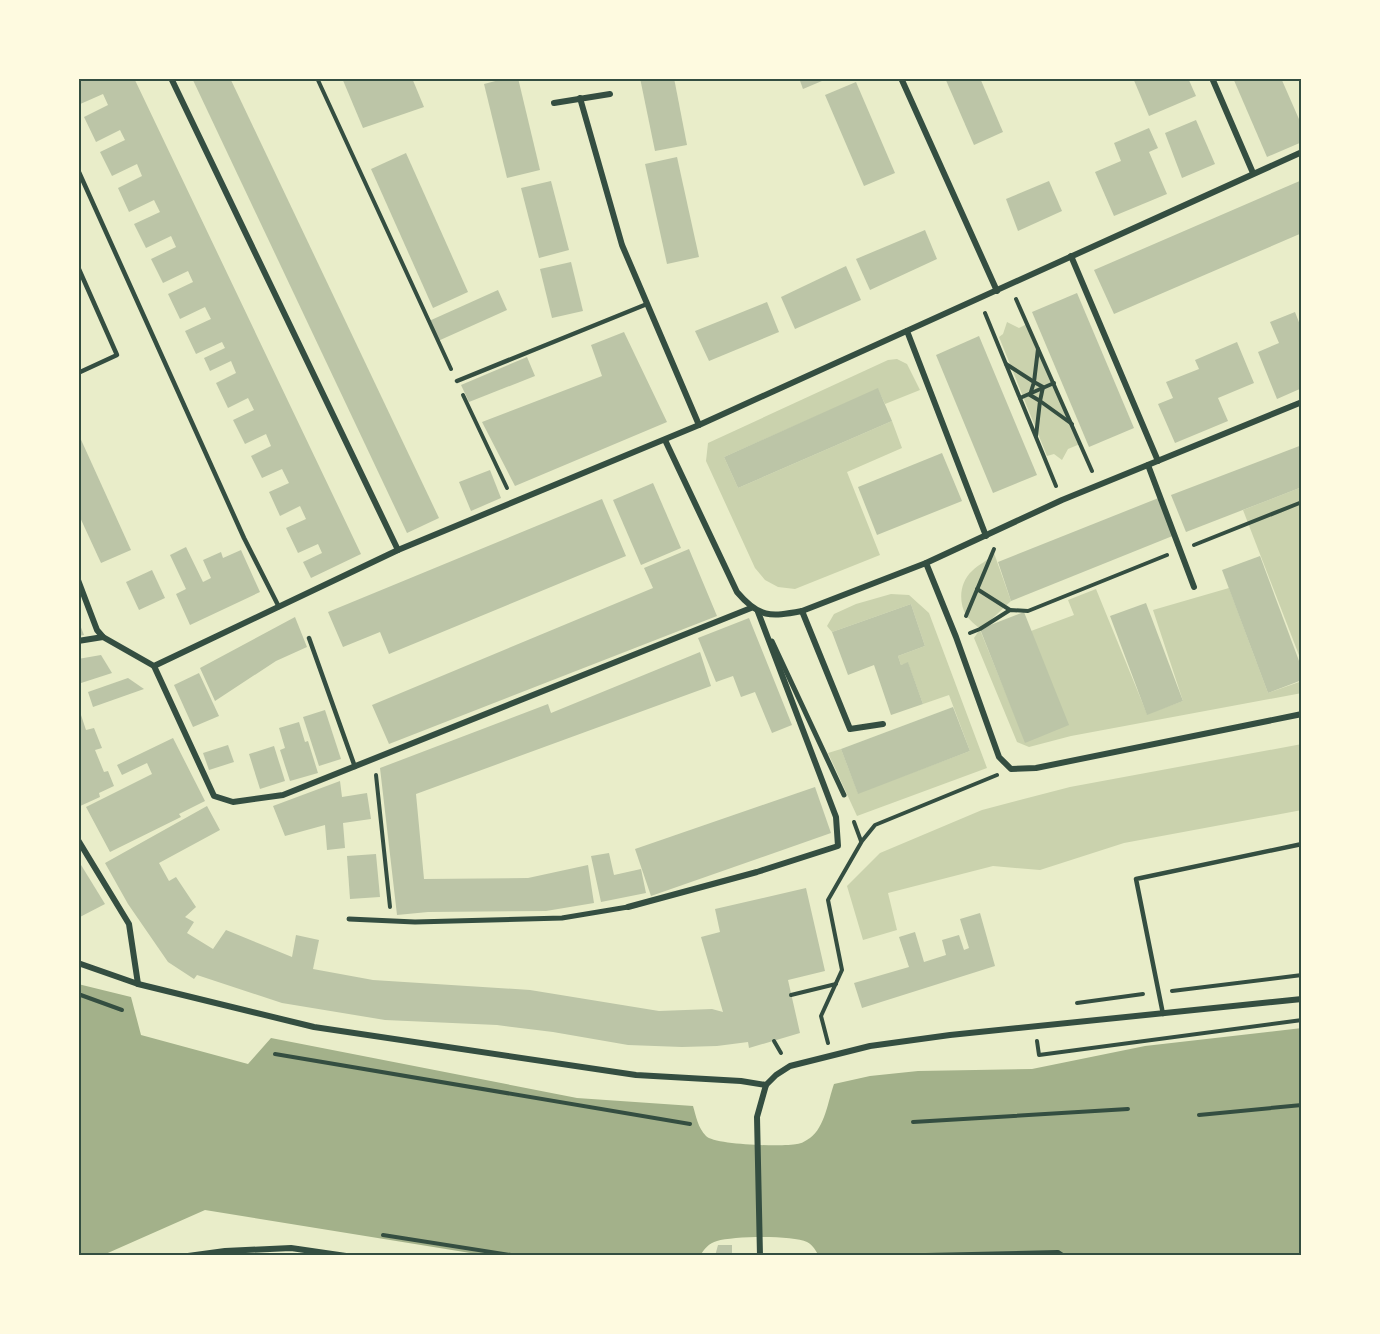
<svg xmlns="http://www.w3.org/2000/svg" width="1380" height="1334" viewBox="0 0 1380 1334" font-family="Quicksand,sans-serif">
<rect width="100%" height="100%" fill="#e9edc9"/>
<g fill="#cad2ad">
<polygon points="1007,322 1019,328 1027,324 1080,444 1068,449 1062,460 1054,454 1047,456 999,337 1003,334"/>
<polygon points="897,359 907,364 920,390 885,404 878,389 724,457 738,488 892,421 902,448 847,472 880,555 795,589 778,587 765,580 755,568 706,461 708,443 888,360"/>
<polygon points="1302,487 1302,663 1243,510"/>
<path d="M994,553L1011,601L980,630L1026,743L1031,631L1074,615L1068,600L1096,589L1147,714L1183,701L1153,610L1229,588L1268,693L1302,681V693L1071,736L1029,747L1017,742L974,638L980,629C976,625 969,620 966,615C958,601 960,582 972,571C979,564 988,561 994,553Z"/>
<polygon points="891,594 909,595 929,613 987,768 857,816 828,753 841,749 858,793 970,751 949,695 923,704 908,663 901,665 898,656 925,646 911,604 832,632 827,626 834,614 856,604"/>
<polygon points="1302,744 1302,810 1124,843 1040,870 993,866 888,893 897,930 863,940 847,886 880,853 982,810 1070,787"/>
</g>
<path fill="#a3b18a" d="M78,984L131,997L141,1035L248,1064L271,1038L577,1098L693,1106C696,1116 698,1128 706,1136C714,1145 784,1147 797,1144C801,1144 807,1140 810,1138C825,1127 828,1101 834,1084L870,1076L918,1071L1032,1069L1145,1046L1302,1028V1256H819C816,1251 813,1245 807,1242C793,1235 733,1236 717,1241C709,1243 704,1249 700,1256H489L205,1210L101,1256H78Z"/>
<g fill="#bcc5a7">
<polygon points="78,78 134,78 361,554 311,578 303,562 322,553 318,544 298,553 286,528 306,519 300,506 280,516 269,492 289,483 282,469 262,478 251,456 271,446 266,434 245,444 233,420 254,410 248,398 228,408 216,383 236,373 231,361 210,371 204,358 225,348 222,342 196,354 185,331 211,319 205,307 180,319 168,294 193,282 188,271 163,283 151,259 176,247 171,236 146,248 134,224 160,212 154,200 129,212 118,188 142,176 137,164 112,176 100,152 125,140 120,130 96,142 84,117 108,105 103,94 78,105"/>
<polygon points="192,78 230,78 439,518 407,533"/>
<polygon points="342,78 412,78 424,107 363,128"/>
<polygon points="507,78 518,78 540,170 507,178 484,84"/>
<polygon points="640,78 674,78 687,145 655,151"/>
<polygon points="799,78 829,78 803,89"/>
<polygon points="945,78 980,78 1003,132 974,145"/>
<polygon points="1133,78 1188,78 1196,96 1149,116"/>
<polygon points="1233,78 1281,78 1302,126 1302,142 1267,157"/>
<polygon points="856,82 895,173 864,186 825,95"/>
<polygon points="1196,120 1215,164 1182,178 1165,133"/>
<polygon points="1149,128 1158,148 1149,152 1167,194 1114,216 1095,172 1121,161 1114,143"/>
<polygon points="406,153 468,292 433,308 371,169"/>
<polygon points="677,157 699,257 667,264 645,164"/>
<polygon points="1302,180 1302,233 1114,314 1094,270"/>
<polygon points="551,181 569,250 539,258 521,188"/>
<polygon points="1049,181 1062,211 1018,231 1006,199"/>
<polygon points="925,230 937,259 870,290 856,259"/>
<polygon points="571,262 583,311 552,318 540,269"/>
<polygon points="846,266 861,300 795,329 781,297"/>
<polygon points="498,290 507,310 438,341 429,321"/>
<polygon points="1077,293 1134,428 1089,447 1032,312"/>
<polygon points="767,302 779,332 709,361 695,331"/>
<polygon points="1295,312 1302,330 1302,388 1277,399 1258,352 1279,343 1270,322"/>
<polygon points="624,332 667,422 515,486 482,422 602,376 591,345"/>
<polygon points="979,336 1037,475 993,493 936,355"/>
<polygon points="1237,342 1254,383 1218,398 1228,421 1175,443 1158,404 1173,398 1166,382 1199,369 1195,360"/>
<polygon points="527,357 535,376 469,402 461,385"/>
<polygon points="878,388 892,421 738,488 724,457"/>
<polygon points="78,433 131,550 101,563 78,513"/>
<polygon points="1302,445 1302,487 1186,532 1171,495"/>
<polygon points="942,453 962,501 877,535 858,487"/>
<polygon points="490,470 501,498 471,511 459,482"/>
<polygon points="653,483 681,548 641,565 613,500"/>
<polygon points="1161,497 1175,535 1011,601 998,562"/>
<polygon points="602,499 626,556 389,654 380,632 343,647 328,612"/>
<polygon points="186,547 203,582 211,578 203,560 221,552 223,558 241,550 260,592 190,625 176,594 186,589 170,555"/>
<polygon points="689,549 717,616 389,744 372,705 653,588 644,568"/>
<polygon points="1260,556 1302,669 1302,680 1268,693 1222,570"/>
<polygon points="152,570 165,598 139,610 126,582"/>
<polygon points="1146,603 1183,701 1147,715 1110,616"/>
<polygon points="911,604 925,646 898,656 901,665 908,662 923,704 891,715 874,665 848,675 832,632"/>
<polygon points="1024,612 1069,725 1025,743 980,629"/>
<polygon points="295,617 307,647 276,661 215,701 200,668"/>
<polygon points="749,618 792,725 772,733 755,692 741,697 733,676 716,682 698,638"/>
<polygon points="78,620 84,635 78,636"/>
<polygon points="700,652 711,686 416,794 424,879 528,878 588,865 594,903 546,911 428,912 397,915 380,768 548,704 551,713"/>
<polygon points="101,655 112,673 78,684 78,659"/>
<polygon points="199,673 219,716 193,727 174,685"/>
<polygon points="128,678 144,689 93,707 88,692"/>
<polygon points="953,707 970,751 858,794 841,749"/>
<polygon points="325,710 341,759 319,766 303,717"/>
<polygon points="80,712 86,730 94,728 102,748 95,750 104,772 108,771 114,786 99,793 100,797 78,807 78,713"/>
<polygon points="299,722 305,742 308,741 318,773 290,781 280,750 285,748 279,728"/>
<polygon points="173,738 205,801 179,814 181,817 110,852 86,807 152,774 147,763 122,775 117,765"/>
<polygon points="228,745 234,762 209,770 203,753"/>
<polygon points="274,746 285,781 260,789 249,754"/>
<polygon points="340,781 342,797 367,793 371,819 343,823 345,848 327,850 325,825 285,836 273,806"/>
<polygon points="815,787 831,833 651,896 635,849"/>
<polygon points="207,806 220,830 159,863 169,881 176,877 196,907 185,917 194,922 187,933 213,949 226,930 292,957 296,935 319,940 313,969 373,980 530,990 659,1011 712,1009 723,1012 701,937 720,932 715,909 806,888 825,971 788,980 800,1033 749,1048 748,1042 717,1046 682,1047 628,1045 553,1032 497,1025 385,1020 282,1003 197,975 194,979 168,962 128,904 105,863"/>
<polygon points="609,853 614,875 641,869 646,893 601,902 591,856"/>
<polygon points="376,854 380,897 350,899 347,856"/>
<polygon points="78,860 105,904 78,918"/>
<polygon points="980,913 995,966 862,1008 854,983 909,967 899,937 915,932 924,962 946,955 942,940 959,935 964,950 969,948 960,919"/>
<polygon points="718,1245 732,1245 732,1256 715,1256"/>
</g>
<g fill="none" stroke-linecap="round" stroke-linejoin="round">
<g stroke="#344e41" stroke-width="4">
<polyline points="317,78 451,369"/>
<polyline points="1016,299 1092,471"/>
<polyline points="985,313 1056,486"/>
<polyline points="1038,349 1034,382 1043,387 1040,401 1072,424"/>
<polyline points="1006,364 1034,382 1030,395 1040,401 1036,436"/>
<polyline points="463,395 507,488"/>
<polyline points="1020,398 1054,383"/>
<polyline points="1194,545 1302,502"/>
<polyline points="977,589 1010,610"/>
<polyline points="966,616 994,549"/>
<polyline points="970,633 980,629 1010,610 1028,611 1167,555"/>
<polyline points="376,775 390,907"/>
<polyline points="854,822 861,841"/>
<polyline points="1172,991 1302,975"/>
<polyline points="78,994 122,1010"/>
<polyline points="791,995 836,984"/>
<polyline points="1077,1003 1143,994"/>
<polyline points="774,1041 781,1053"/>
<polyline points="1037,1041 1039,1055 1302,1020"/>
<polyline points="828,1043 821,1016 842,970 828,900 862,841 875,825 997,775"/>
<polyline points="275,1054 690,1124"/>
<polyline points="1199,1115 1302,1105"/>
<polyline points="913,1122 1128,1109"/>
<polyline points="383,1235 517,1256"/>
<polyline points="880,1256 1058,1252 1064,1256"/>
</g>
<g stroke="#344e41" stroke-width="4.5">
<polyline points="78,170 244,538 279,607"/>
<polyline points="78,267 117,355 78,373"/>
<polyline points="457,381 647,304"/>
<polyline points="309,638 355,767"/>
<polyline points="1163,1014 1136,879 1302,844"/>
</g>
<g stroke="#344e41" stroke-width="5">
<polyline points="772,641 844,795"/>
<polyline points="349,919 415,922 562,918 628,907"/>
</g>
<g stroke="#344e41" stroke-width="6">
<polyline points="171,78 398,550"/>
<polyline points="901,78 997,291"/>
<polyline points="1212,78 1253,173"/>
<polyline points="580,98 622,245 699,425"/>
<polyline points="554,103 610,94"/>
<polyline points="1071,256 1158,461"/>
<polyline points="907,331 986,536"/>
<path d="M665,440L737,592C759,618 770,617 802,611L926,563L1062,500L1302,402"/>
<polyline points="1148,465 1194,587"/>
<polyline points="926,563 956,637 999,757 1011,769 1036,768 1302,714"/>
<polyline points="78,580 97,630 103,637 154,666 398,550 699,425 1302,152"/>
<polyline points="802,611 850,729 883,724"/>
<polyline points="78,641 103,637"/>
<polyline points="154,666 214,796 233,802 283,795 751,608"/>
<polyline points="78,840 129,924 138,984"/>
<polyline points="628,907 757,872 838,846 836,817 758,612"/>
<polyline points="78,963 138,984 314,1027 636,1075 741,1081 766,1085"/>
<polyline points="188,1256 225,1251 291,1248 346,1256"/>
<polyline points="760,1256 757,1117 766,1085 776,1075 790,1066 870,1046 950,1035 1302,999"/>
</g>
</g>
<rect width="1380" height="1334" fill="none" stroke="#fefae0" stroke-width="159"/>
<rect x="80" y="80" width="1220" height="1174" fill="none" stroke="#344e41" stroke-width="2"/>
</svg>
